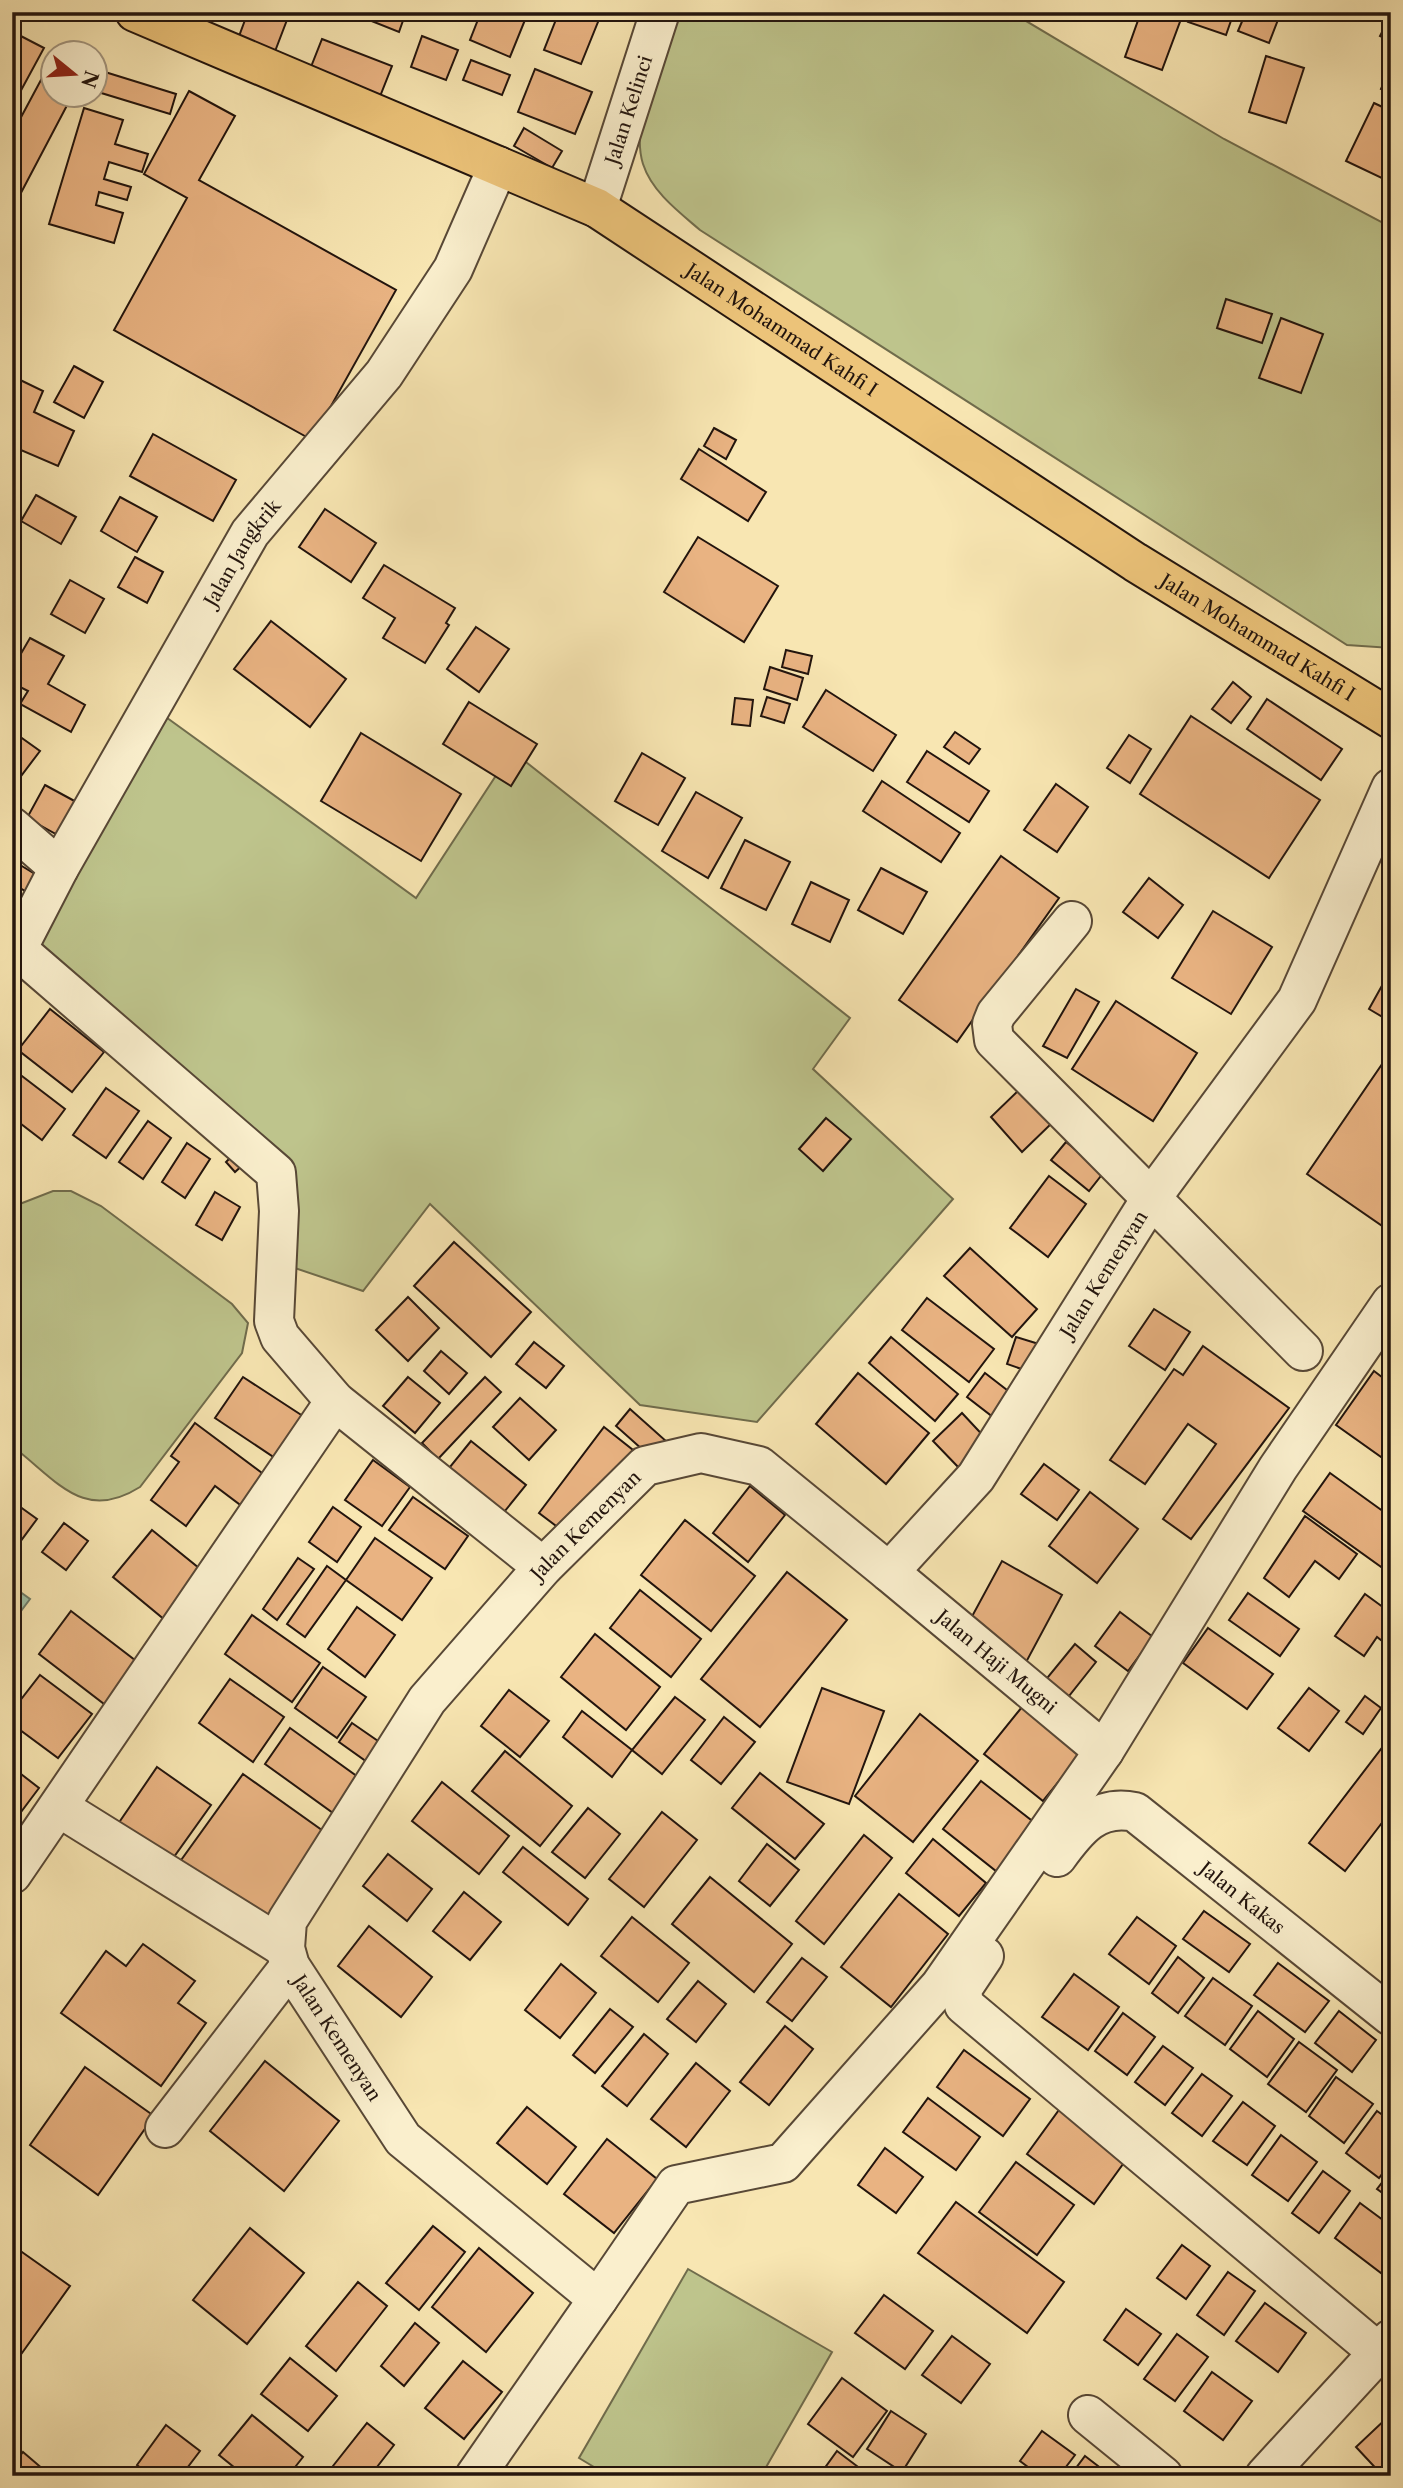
<svg xmlns="http://www.w3.org/2000/svg" width="1403" height="2488" viewBox="0 0 1403 2488" font-family="'Libre Caslon Text',serif">
<rect width="100%" height="100%" fill="#f8e6b2"/>
<filter id="stains"><feTurbulence type="fractalNoise" baseFrequency=".00286" numOctaves="4"/><feColorMatrix values="0 0 0 0 .2 0 0 0 0 .09 0 0 0 0 .02 0 0 0 .5 -.17"/></filter>
<radialGradient id="worn" r=".72"><stop offset=".6" stop-color="#630" stop-opacity="0"/><stop offset="1" stop-color="#630" stop-opacity=".3"/></radialGradient>
<g fill="#bec48c" stroke="#706c4c" stroke-width="2">
<path d="M679,12H1011L1224,139L1391,227V648L1347,645L700,230C679,212 652,192 643,164C629,120 664,54 679,12Z"/>
<polygon points="152,707 416,898 512,751 850,1018 813,1069 953,1199 757,1422 640,1405 430,1204 363,1291 280,1263 289,1170 37,941"/>
<path d="M53,1191H71L101,1206L232,1304L248,1323L242,1353L140,1487C83,1523 57,1480 12,1446V1207Z"/>
<polygon points="688,2269 832,2352 761,2476 609,2476 579,2458"/>
</g>
<polygon fill="#9fc0a7" stroke="#6d7b69" stroke-width="2" points="12,1586 30,1599 12,1623"/>
<g fill="#e9b382" stroke="#22140d" stroke-width="2">
<polygon points="248,12 290,12 274,54 238,39"/>
<polygon points="349,12 406,12 399,32"/>
<polygon points="481,12 519,12 527,15 510,57 470,40"/>
<polygon points="559,12 602,12 581,64 544,50"/>
<polygon points="1141,12 1163,12 1181,19 1162,70 1125,57"/>
<polygon points="1192,12 1234,12 1226,35 1188,22"/>
<polygon points="1246,12 1281,12 1269,43 1238,31"/>
<polygon points="1391,15 1391,41 1380,36"/>
<polygon points="15,33 44,48 12,107 12,38"/>
<polygon points="422,36 458,50 446,80 411,67"/>
<polygon points="322,39 392,66 377,104 307,77"/>
<polygon points="1266,56 1304,68 1286,123 1249,112"/>
<polygon points="471,60 510,75 502,95 463,80"/>
<polygon points="49,65 52,67 52,94 73,94 13,208 12,134"/>
<polygon points="1391,67 1391,93 1381,89"/>
<polygon points="535,69 592,92 575,134 518,112"/>
<polygon points="105,72 176,94 170,114 98,92"/>
<polygon points="189,91 235,116 199,180 396,290 312,440 114,330 187,198 144,174"/>
<polygon points="1374,103 1391,111 1391,175 1388,181 1346,161"/>
<polygon points="84,108 123,120 115,144 148,154 142,172 109,162 104,179 131,187 127,200 99,192 96,205 123,213 114,243 49,224"/>
<polygon points="524,128 562,151 552,168 514,146"/>
<polygon points="1226,299 1272,314 1262,343 1217,328"/>
<polygon points="1281,318 1323,334 1301,393 1259,378"/>
<polygon points="74,366 103,382 84,418 54,402"/>
<polygon points="12,376 43,391 34,412 74,431 58,466 21,450 12,468"/>
<polygon points="714,428 736,440 726,459 704,446"/>
<polygon points="153,434 236,480 213,521 130,476"/>
<polygon points="699,449 766,492 748,521 681,479"/>
<polygon points="36,495 76,517 61,544 21,521"/>
<polygon points="120,497 157,517 137,552 101,531"/>
<polygon points="325,509 376,543 351,582 299,547"/>
<polygon points="698,537 778,586 744,642 664,592"/>
<polygon points="135,557 163,572 147,603 118,587"/>
<polygon points="384,565 455,608 446,623 449,625 425,663 383,638 395,618 363,598"/>
<polygon points="70,580 104,599 85,633 51,614"/>
<polygon points="271,621 346,679 310,727 234,669"/>
<polygon points="476,627 509,649 479,692 447,669"/>
<polygon points="30,638 64,656 48,684 85,705 71,732 20,704 28,691 12,683 12,669"/>
<polygon points="786,650 812,656 808,674 782,667"/>
<polygon points="770,667 803,678 797,700 764,689"/>
<polygon points="1233,682 1251,697 1231,723 1212,709"/>
<polygon points="826,690 896,735 873,771 803,727"/>
<polygon points="767,697 790,704 784,723 761,716"/>
<polygon points="735,698 753,700 750,726 732,724"/>
<polygon points="1267,699 1342,749 1321,780 1247,729"/>
<polygon points="469,702 537,744 511,786 443,744"/>
<polygon points="1191,716 1320,800 1269,878 1140,794"/>
<polygon points="12,731 40,751 12,788"/>
<polygon points="955,732 980,749 969,764 944,747"/>
<polygon points="361,733 461,794 421,861 321,801"/>
<polygon points="1129,735 1151,749 1130,783 1107,768"/>
<polygon points="927,751 989,791 969,822 907,782"/>
<polygon points="642,753 685,778 658,825 615,801"/>
<polygon points="882,781 960,833 941,862 863,811"/>
<polygon points="1056,784 1088,807 1057,852 1024,830"/>
<polygon points="45,785 91,810 72,843 27,818"/>
<polygon points="696,792 742,818 708,878 662,851"/>
<polygon points="745,840 790,862 766,910 721,888"/>
<polygon points="1001,856 1059,898 957,1042 899,1000"/>
<polygon points="12,860 48,882 38,899 12,883"/>
<polygon points="881,868 927,892 903,934 858,910"/>
<polygon points="1149,878 1183,905 1158,938 1123,912"/>
<polygon points="811,882 849,900 830,942 792,924"/>
<polygon points="1213,911 1272,947 1231,1014 1172,978"/>
<polygon points="1389,973 1391,974 1391,1022 1369,1009"/>
<polygon points="1076,989 1099,1002 1067,1058 1043,1046"/>
<polygon points="1116,1001 1197,1053 1153,1121 1072,1069"/>
<polygon points="50,1009 104,1052 72,1092 18,1050"/>
<polygon points="1391,1051 1391,1232 1307,1174"/>
<polygon points="18,1073 65,1109 42,1140 12,1117 12,1081"/>
<polygon points="106,1088 139,1111 106,1158 73,1135"/>
<polygon points="1021,1088 1053,1122 1022,1152 991,1117"/>
<polygon points="826,1118 851,1139 823,1171 799,1149"/>
<polygon points="148,1121 171,1138 143,1179 119,1162"/>
<polygon points="1066,1142 1104,1172 1089,1191 1051,1160"/>
<polygon points="187,1143 210,1159 185,1198 162,1182"/>
<polygon points="235,1153 245,1163 235,1172 226,1162"/>
<polygon points="1049,1176 1086,1204 1048,1257 1010,1228"/>
<polygon points="215,1192 240,1207 222,1240 196,1225"/>
<polygon points="454,1242 531,1312 491,1357 414,1286"/>
<polygon points="970,1248 1037,1309 1012,1337 944,1276"/>
<polygon points="408,1297 439,1328 408,1361 376,1330"/>
<polygon points="927,1298 994,1349 969,1382 902,1330"/>
<polygon points="1154,1309 1190,1332 1165,1370 1129,1346"/>
<polygon points="891,1337 958,1394 935,1421 869,1363"/>
<polygon points="1016,1337 1042,1345 1033,1373 1007,1364"/>
<polygon points="534,1342 564,1366 546,1388 516,1364"/>
<polygon points="1203,1346 1289,1408 1191,1539 1163,1519 1216,1444 1188,1424 1145,1484 1110,1460 1174,1369 1183,1375"/>
<polygon points="441,1351 467,1373 449,1394 424,1371"/>
<polygon points="1374,1371 1391,1384 1391,1464 1336,1425"/>
<polygon points="858,1373 929,1433 886,1484 816,1424"/>
<polygon points="985,1373 1020,1400 1002,1424 967,1397"/>
<polygon points="243,1377 312,1422 284,1464 215,1418"/>
<polygon points="408,1377 440,1403 415,1433 383,1406"/>
<polygon points="485,1377 501,1392 438,1459 422,1443"/>
<polygon points="520,1398 556,1430 529,1460 493,1427"/>
<polygon points="630,1409 667,1442 652,1458 616,1426"/>
<polygon points="962,1413 990,1443 961,1470 933,1441"/>
<polygon points="195,1423 274,1482 251,1513 215,1486 186,1526 151,1500 179,1462 171,1456"/>
<polygon points="604,1427 633,1450 568,1535 539,1513"/>
<polygon points="471,1441 526,1485 496,1522 441,1478"/>
<polygon points="373,1460 410,1487 382,1526 345,1500"/>
<polygon points="1044,1464 1079,1490 1057,1520 1021,1494"/>
<polygon points="1330,1473 1391,1517 1391,1574 1303,1511"/>
<polygon points="750,1486 785,1515 748,1562 713,1533"/>
<polygon points="1090,1492 1138,1529 1097,1583 1049,1546"/>
<polygon points="413,1497 468,1536 445,1569 389,1530"/>
<polygon points="12,1501 37,1519 20,1542 12,1536"/>
<polygon points="333,1507 361,1527 337,1562 309,1542"/>
<polygon points="1305,1516 1357,1554 1339,1579 1315,1561 1289,1597 1264,1578"/>
<polygon points="685,1520 755,1576 711,1631 641,1575"/>
<polygon points="64,1523 88,1541 66,1570 42,1552"/>
<polygon points="152,1530 210,1577 171,1625 113,1577"/>
<polygon points="375,1538 432,1578 402,1620 346,1580"/>
<polygon points="298,1558 314,1569 277,1620 263,1609"/>
<polygon points="1002,1561 1062,1595 1024,1666 963,1633"/>
<polygon points="327,1566 346,1580 305,1637 287,1624"/>
<polygon points="787,1572 847,1620 760,1727 701,1679"/>
<polygon points="640,1590 701,1639 671,1677 610,1628"/>
<polygon points="1248,1593 1299,1629 1280,1656 1229,1620"/>
<polygon points="1365,1594 1391,1613 1391,1648 1377,1637 1364,1656 1335,1636"/>
<polygon points="357,1607 395,1635 365,1677 328,1649"/>
<polygon points="71,1611 140,1664 108,1707 39,1654"/>
<polygon points="1120,1612 1153,1637 1128,1671 1095,1646"/>
<polygon points="252,1615 320,1663 292,1702 225,1654"/>
<polygon points="1208,1628 1273,1674 1247,1709 1183,1663"/>
<polygon points="595,1634 660,1687 626,1730 561,1677"/>
<polygon points="1075,1644 1096,1662 1065,1701 1043,1683"/>
<polygon points="323,1667 366,1697 337,1738 295,1708"/>
<polygon points="40,1675 92,1714 58,1758 12,1724 12,1711"/>
<polygon points="230,1679 284,1717 253,1762 199,1723"/>
<polygon points="822,1688 884,1711 849,1804 787,1782"/>
<polygon points="1309,1688 1339,1711 1309,1751 1278,1728"/>
<polygon points="509,1690 549,1721 520,1757 481,1726"/>
<polygon points="1365,1696 1381,1708 1363,1734 1346,1722"/>
<polygon points="675,1697 705,1720 662,1774 632,1750"/>
<polygon points="1022,1707 1080,1755 1043,1801 984,1754"/>
<polygon points="582,1711 632,1750 612,1777 563,1737"/>
<polygon points="920,1714 978,1761 913,1842 855,1796"/>
<polygon points="724,1717 755,1742 721,1784 691,1760"/>
<polygon points="352,1723 391,1750 377,1769 339,1742"/>
<polygon points="290,1728 365,1782 340,1818 265,1764"/>
<polygon points="1391,1736 1391,1811 1345,1871 1309,1843"/>
<polygon points="505,1751 572,1806 540,1846 472,1791"/>
<polygon points="12,1767 39,1788 12,1824"/>
<polygon points="157,1767 211,1805 171,1861 118,1824"/>
<polygon points="760,1773 824,1824 795,1859 732,1808"/>
<polygon points="243,1774 333,1838 269,1927 179,1863"/>
<polygon points="981,1781 1040,1827 1001,1875 943,1829"/>
<polygon points="442,1782 509,1836 479,1874 412,1821"/>
<polygon points="588,1808 620,1834 585,1878 552,1852"/>
<polygon points="662,1812 697,1840 644,1907 609,1879"/>
<polygon points="864,1835 892,1858 824,1944 796,1921"/>
<polygon points="933,1839 986,1883 959,1916 906,1873"/>
<polygon points="767,1844 799,1870 770,1906 739,1881"/>
<polygon points="523,1847 588,1899 568,1925 503,1872"/>
<polygon points="388,1854 432,1889 407,1921 363,1886"/>
<polygon points="710,1877 792,1944 754,1992 672,1924"/>
<polygon points="464,1892 501,1922 470,1960 433,1931"/>
<polygon points="899,1894 948,1934 891,2007 841,1967"/>
<polygon points="1204,1911 1250,1944 1229,1972 1183,1939"/>
<polygon points="632,1917 689,1963 658,2002 601,1956"/>
<polygon points="1137,1917 1176,1946 1149,1984 1109,1954"/>
<polygon points="369,1926 432,1977 401,2017 338,1966"/>
<polygon points="143,1944 195,1981 178,2003 206,2023 161,2086 61,2013 106,1951 126,1966"/>
<polygon points="1178,1957 1204,1978 1178,2013 1152,1993"/>
<polygon points="802,1958 827,1977 792,2021 767,2002"/>
<polygon points="1278,1963 1329,2001 1305,2032 1254,1995"/>
<polygon points="561,1964 596,1993 560,2038 525,2010"/>
<polygon points="1074,1974 1119,2007 1088,2050 1042,2017"/>
<polygon points="1213,1978 1252,2006 1225,2045 1185,2016"/>
<polygon points="698,1981 726,2004 696,2042 667,2019"/>
<polygon points="610,2009 633,2027 595,2073 573,2055"/>
<polygon points="1258,2011 1294,2039 1267,2077 1230,2049"/>
<polygon points="1339,2011 1376,2040 1352,2072 1315,2043"/>
<polygon points="1123,2013 1155,2037 1127,2075 1095,2051"/>
<polygon points="785,2026 813,2049 769,2105 740,2082"/>
<polygon points="644,2034 668,2054 627,2106 602,2086"/>
<polygon points="1299,2042 1337,2070 1306,2112 1268,2084"/>
<polygon points="1163,2046 1193,2068 1165,2105 1135,2082"/>
<polygon points="964,2050 1030,2099 1003,2136 937,2087"/>
<polygon points="265,2061 339,2121 284,2191 210,2131"/>
<polygon points="696,2063 730,2091 686,2147 651,2119"/>
<polygon points="85,2067 154,2116 98,2195 30,2145"/>
<polygon points="1202,2074 1232,2096 1202,2136 1172,2113"/>
<polygon points="1336,2077 1373,2104 1344,2143 1309,2116"/>
<polygon points="928,2098 980,2137 956,2170 903,2132"/>
<polygon points="1243,2102 1275,2126 1247,2165 1213,2141"/>
<polygon points="1064,2103 1131,2153 1094,2204 1027,2154"/>
<polygon points="527,2107 576,2147 547,2184 497,2143"/>
<polygon points="1377,2111 1391,2121 1391,2162 1379,2178 1346,2153"/>
<polygon points="1281,2135 1317,2162 1288,2201 1252,2175"/>
<polygon points="607,2139 657,2179 614,2233 564,2194"/>
<polygon points="885,2148 923,2177 896,2213 858,2185"/>
<polygon points="1016,2162 1074,2205 1037,2255 979,2212"/>
<polygon points="1323,2171 1350,2191 1319,2233 1292,2213"/>
<polygon points="1391,2171 1391,2199 1377,2189"/>
<polygon points="956,2202 1064,2282 1027,2333 918,2253"/>
<polygon points="1360,2203 1391,2226 1391,2260 1381,2273 1335,2238"/>
<polygon points="433,2226 465,2252 419,2310 386,2283"/>
<polygon points="250,2228 304,2273 247,2344 193,2300"/>
<polygon points="12,2245 70,2286 12,2367"/>
<polygon points="1182,2245 1210,2266 1186,2299 1157,2278"/>
<polygon points="479,2248 533,2293 486,2352 432,2307"/>
<polygon points="1228,2272 1255,2291 1224,2335 1197,2315"/>
<polygon points="358,2282 387,2306 336,2371 306,2346"/>
<polygon points="884,2295 933,2331 905,2369 855,2333"/>
<polygon points="1265,2303 1306,2333 1278,2372 1236,2341"/>
<polygon points="1126,2309 1161,2334 1138,2365 1104,2340"/>
<polygon points="415,2323 439,2343 404,2386 381,2366"/>
<polygon points="1177,2334 1208,2357 1175,2401 1144,2379"/>
<polygon points="952,2336 990,2364 961,2403 922,2375"/>
<polygon points="290,2358 337,2396 308,2431 261,2394"/>
<polygon points="463,2361 502,2392 464,2439 425,2408"/>
<polygon points="1212,2372 1252,2401 1223,2440 1184,2411"/>
<polygon points="842,2378 887,2411 853,2457 808,2424"/>
<polygon points="891,2411 926,2434 902,2472 867,2449"/>
<polygon points="1391,2414 1391,2472 1383,2476 1356,2447"/>
<polygon points="252,2415 303,2457 288,2476 245,2476 219,2455"/>
<polygon points="367,2423 394,2445 370,2476 335,2476 329,2471"/>
<polygon points="166,2425 200,2451 181,2476 150,2476 137,2465"/>
<polygon points="1042,2431 1075,2455 1059,2476 1040,2476 1020,2461"/>
<polygon points="837,2451 870,2476 819,2476"/>
<polygon points="23,2452 51,2476 12,2476 12,2466"/>
<polygon points="1085,2456 1111,2476 1070,2476"/>
</g>
<g fill="none" stroke-linecap="round" stroke-linejoin="round">
<g stroke="#584836" stroke-width="42">
<g id="minor">
<path id="s1" d="M597,208L660,12"/>
<polyline points="12,827 59,868"/>
<polyline points="1072,921 996,1014 992,1024 994,1040 1303,1351"/>
<polyline points="18,950 276,1173 279,1211 274,1321 280,1337 335,1401 543,1567"/>
<path id="s2" d="M12,959L59,868L250,533L384,374L453,269L498,166"/>
<path id="s3" d="M889,1572L1104,1751"/>
<polyline points="60,1808 285,1948"/>
<path id="s4" d="M1057,1857C1078,1828 1097,1804 1135,1812L1391,2016"/>
<polyline points="12,1874 335,1401"/>
<polyline points="984,1956 962,1989 964,2005 1379,2353"/>
<polyline points="165,2128 290,1966"/>
<polyline points="598,2299 676,2185 783,2163 940,1986 1104,1751 1278,1468 1391,1303"/>
<polyline points="1088,2415 1163,2476"/>
<path id="s5" d="M475,2476L598,2299L403,2139L290,1966L285,1948L287,1921L427,1700L543,1567L645,1466L701,1453L759,1466L889,1572L976,1477L1152,1197L1297,1000L1391,788"/>
<polyline points="1265,2476 1391,2339"/>
</g>
</g>
<g stroke="#22140d" stroke-width="42">
<g id="major">
<path id="s6" d="M135,12L597,208L1135,562L1391,719"/>
</g>
</g>
<use href="#minor" stroke="#faefcd" stroke-width="38"/>
<use href="#major" stroke="#ecc379" stroke-width="38"/>
</g>
<g text-anchor="middle" dominant-baseline="central" stroke-width="5" stroke-linejoin="round" paint-order="stroke">
<g font-size="19" fill="#22140d" stroke="#faefcd">
<text stroke="none"><textPath href="#s1" startOffset="103">Jalan Kelinci</textPath></text>
<text stroke="none"><textPath href="#s6" startOffset="723">Jalan Mohammad Kahfi I</textPath></text>
<text stroke="none"><textPath href="#s2" startOffset="467">Jalan Jangkrik</textPath></text>
<text stroke="none"><textPath href="#s6" startOffset="1290">Jalan Mohammad Kahfi I</textPath></text>
<text stroke="none"><textPath href="#s5" startOffset="1955">Jalan Kemenyan</textPath></text>
<text stroke="none"><textPath href="#s5" startOffset="1218">Jalan Kemenyan</textPath></text>
<text stroke="none"><textPath href="#s3" startOffset="140">Jalan Haji Mugni</textPath></text>
<text stroke="none"><textPath href="#s4" startOffset="234">Jalan Kakas</textPath></text>
<text transform="translate(337 2038) rotate(57)">Jalan Kemenyan</text>
</g>
</g>
<rect width="1403" height="2488" fill="none" stroke="#f8e6b2" stroke-width="42"/>
<rect x="14" y="14" width="1375" height="2460" fill="none" stroke="#22140d" stroke-width="3.5"/>
<rect x="21" y="21" width="1361" height="2446" fill="none" stroke="#22140d" stroke-width="2"/>
<g transform="translate(74 74) rotate(108)"><circle r="33" fill="#faefcd" stroke="#a49780" stroke-width="2"/>
<path d="M0-5L12 26L0 18L-12 26Z" fill="#8f2418"/>
<text y="-10" font-size="19" font-weight="bold" text-anchor="middle" fill="#22140d">N</text>
</g>
<rect width="100%" height="100%" filter="url(#stains)"/>
<rect width="100%" height="100%" fill="url(#worn)"/>
</svg>
